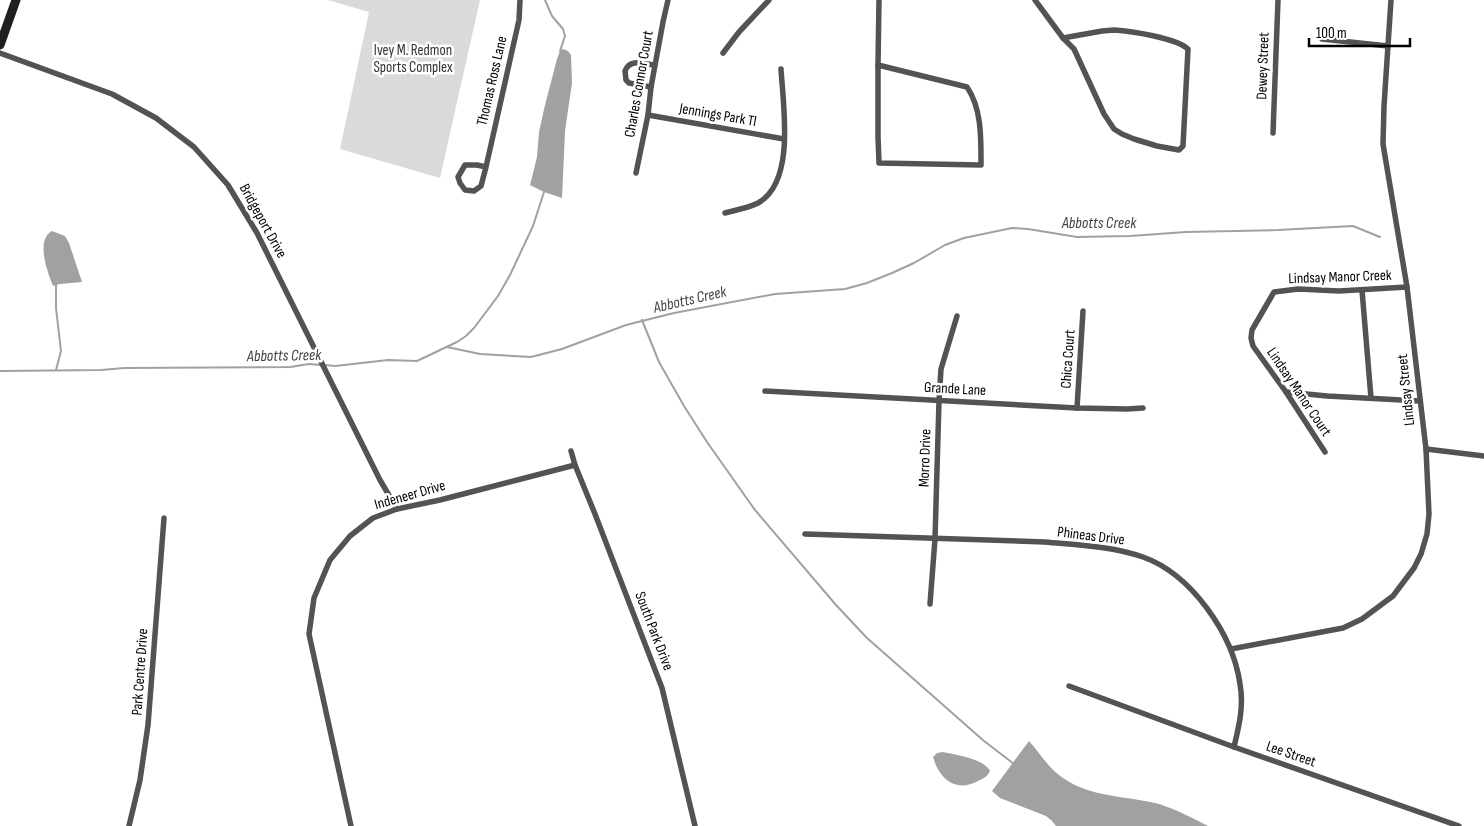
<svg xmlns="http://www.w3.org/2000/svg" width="1484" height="826" viewBox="0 0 1484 826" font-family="'Sofia Sans Condensed',sans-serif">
<rect width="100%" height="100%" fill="#fff"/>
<polygon fill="#dadada" points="328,0 480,0 440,178 340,149 369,12"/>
<g fill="#a1a1a1">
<polygon points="563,49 568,51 571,55 572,83 565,131 562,198 544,192 530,185 537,157 539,132 545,105 557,59 560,51"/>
<path d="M52,231L65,236L69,243L82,282L60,284L53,286C48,273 35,240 52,231Z"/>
<path d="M1029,741C1040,753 1049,769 1063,778C1090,797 1125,796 1155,803C1169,806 1195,819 1208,826H1056L1052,821L1046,816L1000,798L992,791Z"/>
<path d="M943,752C956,755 983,758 990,771C987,777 984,778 978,781C956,793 939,779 933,757L937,753Z"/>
</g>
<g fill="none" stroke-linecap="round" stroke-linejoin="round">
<g stroke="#a1a1a1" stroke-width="2">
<polyline points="545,0 552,16 563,29 565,36 560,51"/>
<polyline points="56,283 56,308 61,351 56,370"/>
<polyline points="642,320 659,362 684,406 707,442 755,510 836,605 867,638 984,741 1014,764"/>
<polyline points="447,347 480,354 531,357 562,349 626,325 674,313 775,294 845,289 867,283 892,273 914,263 945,245 964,238 1012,228 1028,229 1077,237 1130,236 1186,232 1278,230 1353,226 1380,237"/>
<polyline points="325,365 335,366 388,360 417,361 457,342 466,336 474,328 498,296 510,275 533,226 544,192"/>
<polyline points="0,371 101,370 124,368 290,367 309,364 320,365"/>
</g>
<g stroke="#535353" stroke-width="5.5">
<polyline points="1035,0 1063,38"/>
<path d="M1114,30C1131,31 1176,38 1188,49L1183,146L1179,150L1157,146L1134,139L1122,134L1114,129L1104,114L1074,49L1063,38L1102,31Z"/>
<polyline points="1322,39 1388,46"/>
<polyline points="0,53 112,94 156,118 194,147 228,185 257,233 380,480 397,509"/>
<polyline points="723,53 739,32 769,0"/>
<path d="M878,65L967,87C982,109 981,139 981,165L879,163L878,137Z"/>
<polyline points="878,65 879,0"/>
<path d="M651,87L629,83L626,80L625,71C630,58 644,64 655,65"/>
<polyline points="648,115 784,139"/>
<polyline points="1273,133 1278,0"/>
<polyline points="486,167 477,165 465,165 458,177 460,183 465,190 474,191 481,186 486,167 519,20 520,0"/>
<polyline points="636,173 648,115 651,87 663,22 668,0"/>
<path d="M725,213C736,210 748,208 758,203C796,182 783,105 781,69"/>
<polyline points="1362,290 1371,398"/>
<polyline points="765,391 1077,408 1127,409 1143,408"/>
<polyline points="1286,392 1327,396 1420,401"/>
<polyline points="1077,408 1083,311"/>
<polyline points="1426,449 1484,456"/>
<polyline points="571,451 575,465 595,514 662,688 695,826"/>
<polyline points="1325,452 1286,392 1253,346 1251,338 1252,330 1274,292 1298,289 1339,291 1407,287"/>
<path d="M805,534L1045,542C1077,545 1112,546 1143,557C1191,574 1233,634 1240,684C1244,706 1239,726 1234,747"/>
<polyline points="930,604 935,539 939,401 941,369 957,316"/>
<polyline points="1231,649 1343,628 1362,619 1393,596 1414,568 1421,554 1427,534 1429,514 1426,449 1407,287 1383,144 1384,106 1391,0"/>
<polyline points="1069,686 1234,747 1459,826"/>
<polyline points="129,826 140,780 148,725 164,518"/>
<polyline points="351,826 309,634 314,598 330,560 350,536 373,518 397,509 440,500 575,465"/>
</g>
<polyline stroke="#202020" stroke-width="9" points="0,45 16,0"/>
</g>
<g text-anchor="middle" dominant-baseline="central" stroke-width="5" stroke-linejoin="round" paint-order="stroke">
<g font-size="15" fill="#313131" stroke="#fff">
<text x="413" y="50">Ivey M. Redmon<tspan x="413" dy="17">Sports Complex</tspan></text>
</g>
<g font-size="15" fill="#000" stroke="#fff">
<text transform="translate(1263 66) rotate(-88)">Dewey Street</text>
<text transform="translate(492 81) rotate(-77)">Thomas Ross Lane</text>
<text transform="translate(639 84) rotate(-80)">Charles Connor Court</text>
<text transform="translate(718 115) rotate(10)">Jennings Park Tl</text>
<text transform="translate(263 221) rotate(61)">Bridgeport Drive</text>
<text transform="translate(1340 277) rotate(-2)">Lindsay Manor Creek</text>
<text transform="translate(1068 359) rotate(-86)">Chica Court</text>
<text transform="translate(955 389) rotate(3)">Grande Lane</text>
<text transform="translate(1406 390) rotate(-96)">Lindsay Street</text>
<text transform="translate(1299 392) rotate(56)">Lindsay Manor Court</text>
<text transform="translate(925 458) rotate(-88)">Morro Drive</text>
<text transform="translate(410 495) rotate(-16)">Indeneer Drive</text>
<text transform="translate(1091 536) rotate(7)">Phineas Drive</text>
<text transform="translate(654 631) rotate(69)">South Park Drive</text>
<text transform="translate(140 672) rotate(-86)">Park Centre Drive</text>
<text transform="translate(1291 754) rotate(19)">Lee Street</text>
</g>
<g font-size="16" font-style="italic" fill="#424242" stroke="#fff">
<text x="1099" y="223">Abbotts Creek</text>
<text transform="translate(690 300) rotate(-13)">Abbotts Creek</text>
<text transform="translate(284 356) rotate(-1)">Abbotts Creek</text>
</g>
</g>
<path d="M1309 38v8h101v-8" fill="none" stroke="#000000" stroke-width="2.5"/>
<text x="1316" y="38" font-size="15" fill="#000000" stroke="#ffffff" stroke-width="4" paint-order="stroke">100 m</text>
</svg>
